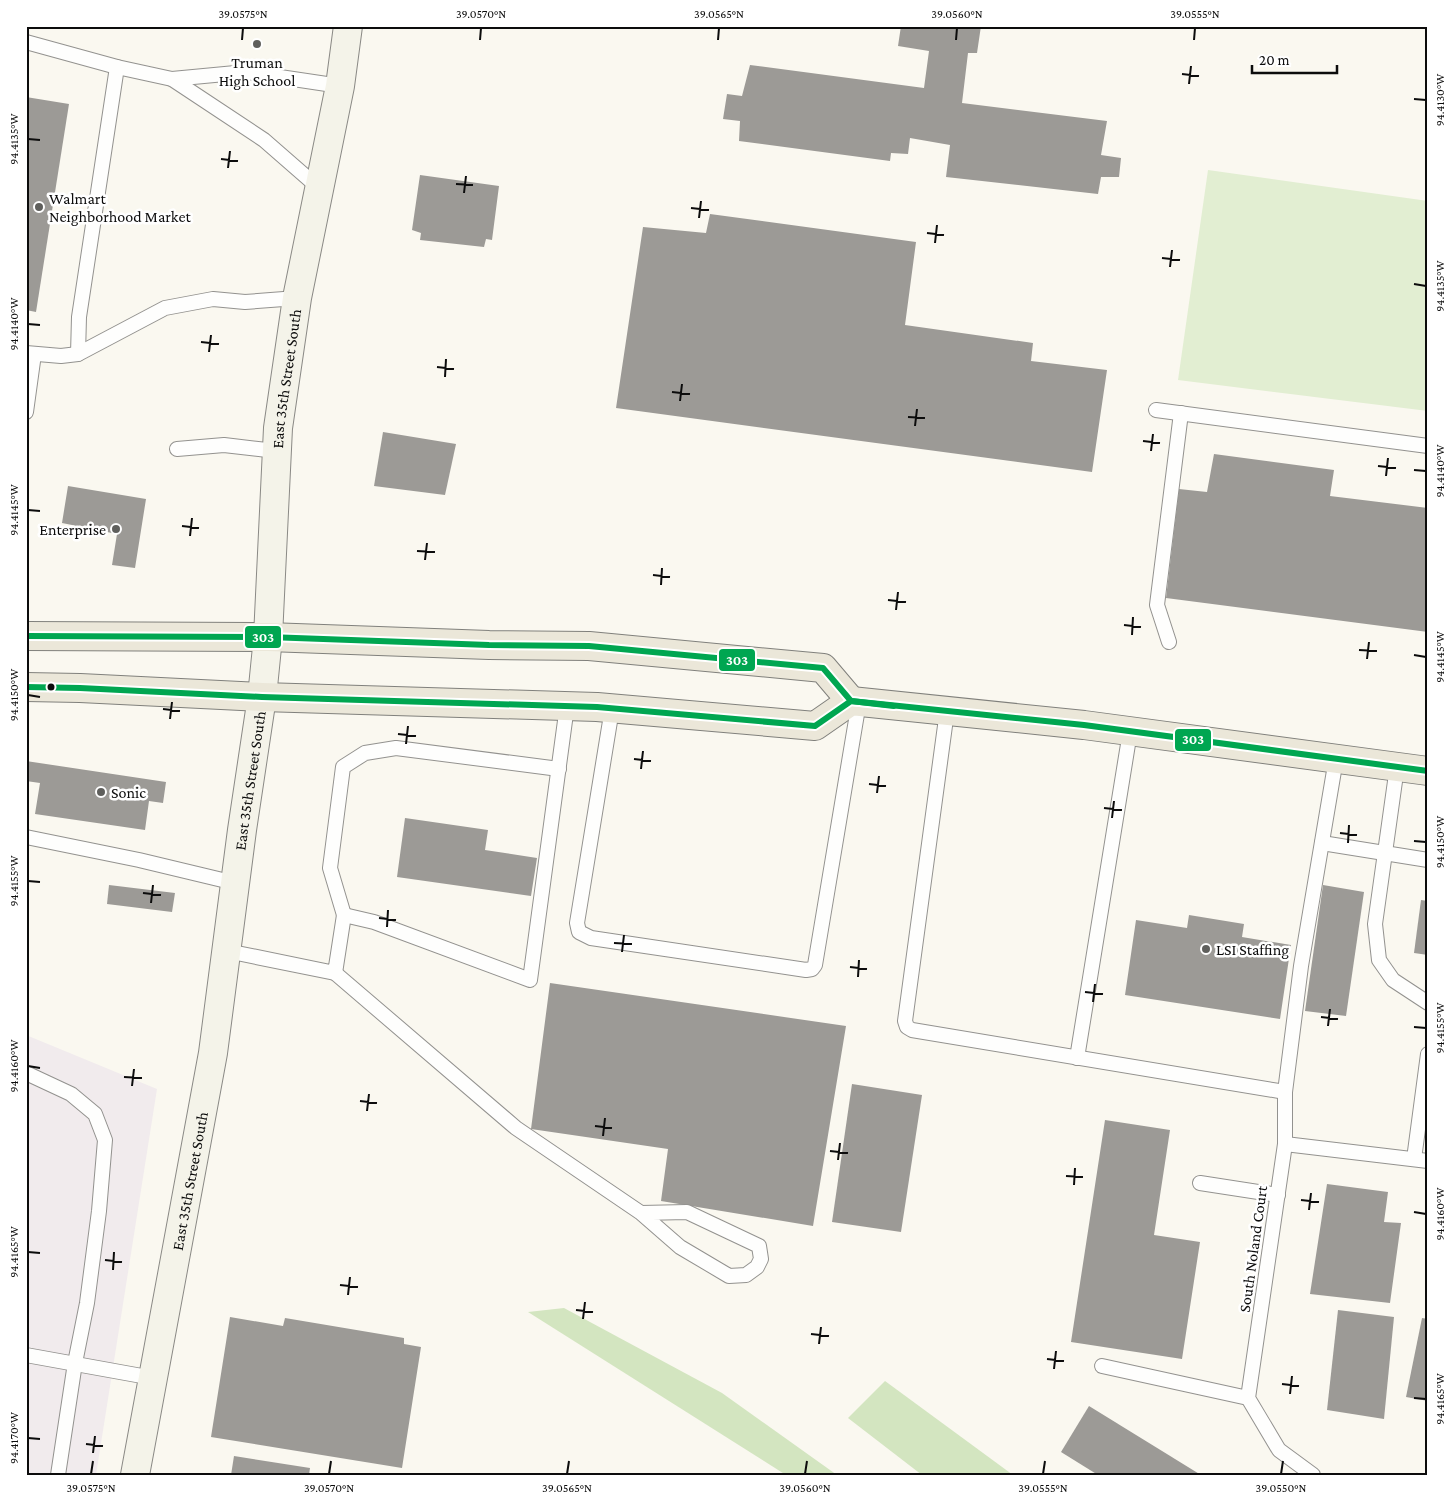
<svg xmlns="http://www.w3.org/2000/svg" width="1454" height="1501" viewBox="0 0 1454 1501" font-family="'Crimson Pro',serif">
<rect width="100%" height="100%" fill="#faf8f0"/>
<polygon fill="#f1ebed" points="26,1035 157,1089 96,1475 26,1475"/>
<polygon fill="#e2eed2" points="1208,170 1428,201 1428,411 1178,380"/>
<g fill="#d3e5c0">
<polygon points="564,1308 722,1393 837,1475 786,1475 528,1312"/>
<polygon points="885,1381 1013,1475 922,1475 848,1418"/>
</g>
<g fill="#9c9a96">
<polygon points="901,26 981,26 977,53 968,53 962,103 1107,121 1101,155 1121,158 1119,177 1101,177 1098,194 946,177 950,145 910,138 908,154 891,153 890,161 739,141 740,121 723,119 727,94 742,96 750,65 924,88 929,51 898,46"/>
<polygon points="26,97 69,104 36,312 26,310"/>
<polygon points="420,175 499,186 492,240 486,239 484,247 420,240 421,233 412,230"/>
<polygon points="710,214 916,242 905,325 1033,343 1031,361 1107,370 1092,472 616,408 643,227 706,233"/>
<polygon points="383,432 456,444 445,495 374,486"/>
<polygon points="1214,454 1334,470 1330,496 1428,508 1428,632 1166,598 1179,489 1207,492"/>
<polygon points="68,486 146,499 135,568 112,565 117,534 62,523"/>
<polygon points="26,761 166,782 163,803 149,801 145,830 35,814 40,783 26,781"/>
<polygon points="405,818 488,830 485,850 537,858 531,896 397,877"/>
<polygon points="109,885 175,893 172,912 107,904"/>
<polygon points="1323,885 1364,892 1346,1016 1305,1011"/>
<polygon points="1421,900 1428,901 1428,955 1414,953"/>
<polygon points="1189,915 1244,924 1242,937 1291,945 1280,1019 1125,995 1136,920 1187,928"/>
<polygon points="550,983 846,1026 813,1226 661,1201 668,1149 531,1129"/>
<polygon points="852,1084 922,1095 901,1232 832,1222"/>
<polygon points="1105,1120 1170,1130 1154,1235 1200,1242 1182,1359 1071,1342"/>
<polygon points="1327,1184 1388,1192 1384,1222 1401,1223 1390,1303 1310,1294"/>
<polygon points="1338,1310 1394,1317 1384,1419 1327,1410"/>
<polygon points="230,1317 283,1326 285,1318 404,1338 404,1344 421,1347 402,1468 211,1437"/>
<polygon points="1422,1318 1428,1319 1428,1401 1406,1397"/>
<polygon points="1089,1406 1201,1475 1098,1475 1061,1452"/>
<polygon points="234,1456 310,1468 309,1475 231,1475"/>
</g>
<g fill="none" stroke-linecap="round" stroke-linejoin="round">
<g stroke="#93928f" stroke-width="16">
<g id="lane">
<polyline points="26,42 117,67 172,79 246,72 340,86"/>
<polyline points="172,79 264,140 319,188"/>
<polyline points="26,353 61,356 78,354 165,308 213,299 245,302 297,298"/>
<polyline points="78,354 79,317 117,67"/>
<polyline points="1156,410 1428,446"/>
<polyline points="26,412 34,354"/>
<polyline points="177,449 224,445 276,451"/>
<polyline points="1169,642 1157,605 1181,413"/>
<polyline points="612,709 577,923 579,932 591,938 806,970 812,969 815,965 859,702"/>
<polyline points="947,711 905,1021 907,1027 912,1030 1285,1092"/>
<polyline points="1397,767 1375,924 1379,960 1393,980 1428,1003"/>
<polyline points="26,837 139,860 235,883"/>
<polyline points="1322,843 1428,860"/>
<polyline points="344,915 330,868 343,767 365,753 396,748 559,769"/>
<polyline points="227,951 335,973 344,915 374,922 530,980 567,706"/>
<polyline points="335,973 516,1128 641,1213 680,1247 729,1276 746,1275 757,1267 761,1259 759,1246 687,1212 641,1213"/>
<polyline points="1077,1058 1130,732"/>
<polyline points="26,1073 71,1094 95,1114 105,1140 99,1211 87,1303 75,1363 58,1475"/>
<polyline points="1285,1144 1428,1161"/>
<polyline points="1414,1159 1428,1054"/>
<polyline points="1200,1183 1278,1195"/>
<polyline points="26,1355 153,1378"/>
<polyline points="1102,1366 1248,1398"/>
<polyline points="1313,1475 1279,1450 1248,1398 1285,1144 1285,1092 1301,966 1336,759"/>
</g>
</g>
<g stroke="#8a8985" stroke-width="30">
<g id="secondary">
<path id="s1" d="M135,1475L213,1053L242,830L262,697L268,637L278,428L297,298L340,86L348,26"/>
</g>
</g>
<g stroke="#80807c" stroke-width="30">
<g id="primary">
<polyline points="26,636 268,637 489,645 589,646 823,668 851,701"/>
<polyline points="26,687 80,688 262,697 597,707 815,726 851,701 1084,725 1428,771"/>
</g>
</g>
<use href="#lane" stroke="#fefefd" stroke-width="14"/>
<use href="#secondary" stroke="#f4f3e9" stroke-width="28"/>
<use href="#primary" stroke="#ebe7d9" stroke-width="28"/>
<g stroke="#fff" stroke-width="10">
<g id="bus-1">
<polyline points="26,636 268,637 489,645 589,646 823,668 851,701 1084,725 1428,771"/>
<polyline points="26,687 80,688 262,697 597,707 815,726 851,701 894,706"/>
</g>
</g>
<use href="#bus-1" stroke="#00a651" stroke-width="6"/>
</g>
<path fill="none" stroke="#0c0c0c" stroke-width="2" d="M242,40L243,28M480,40L481,28M718,40L719,28M956,40L957,28M1194,40L1195,28M1182,74L1199,76M1189,84L1191,66M1414,99L1426,100M28,139L40,140M221,159L238,161M228,168L230,151M456,184L473,185M464,193L466,176M691,208L709,210M699,218L701,201M927,233L944,235M935,243L937,225M1162,258L1180,260M1170,267L1172,250M1414,284L1426,286M28,324L40,325M201,342L219,344M209,352L211,335M437,367L454,369M445,377L446,359M672,392L690,394M680,401L682,384M908,417L925,418M915,426L917,409M1143,441L1160,443M1151,451L1153,434M1378,466L1396,468M1414,470L1426,471M1386,476L1388,458M28,510L40,511M182,526L199,528M190,536L192,518M417,551L435,552M425,560L427,543M653,575L670,577M661,585L662,568M888,600L906,602M896,610L898,592M1124,625L1141,627M1132,635L1133,617M1359,650L1377,651M1414,655L1426,657M1367,659L1369,642M28,695L40,697M163,709L180,711M170,719L172,702M398,734L416,736M406,744L408,726M634,759L651,761M641,769L643,751M869,784L886,786M877,793L879,776M1104,808L1122,810M1112,818L1114,801M1340,833L1357,835M1414,841L1426,842M1348,843L1349,825M28,881L40,882M143,893L161,895M151,903L153,885M379,918L396,920M387,927L388,910M614,943L632,944M622,952L624,935M850,967L867,969M858,977L859,960M1085,992L1103,994M1093,1002L1095,984M1321,1017L1338,1019M1328,1026L1330,1009M1414,1027L1426,1028M28,1066L40,1068M124,1077L142,1078M132,1086L134,1069M360,1101L377,1103M367,1111L369,1094M595,1126L612,1128M603,1136L605,1118M830,1151L848,1153M838,1160L840,1143M1066,1176L1083,1177M1074,1185L1075,1168M1301,1200L1319,1202M1309,1210L1311,1193M1414,1212L1426,1214M28,1252L40,1253M105,1260L122,1262M113,1270L114,1252M340,1285L358,1287M348,1295L350,1277M576,1310L593,1312M583,1319L585,1302M811,1334L829,1336M819,1344L821,1327M1047,1359L1064,1361M1054,1369L1056,1351M1282,1384L1299,1386M1290,1394L1292,1376M1414,1398L1426,1399M28,1438L40,1439M86,1444L103,1446M93,1453L95,1436M91,1474L93,1461M329,1474L331,1461M567,1474L569,1461M805,1474L807,1461M1043,1474L1045,1461M1281,1474L1283,1461"/>
<g fill="#5f5f5c" stroke="#fff" stroke-width="2">
<circle cx="257" cy="44" r="5"/>
<circle cx="39" cy="207" r="5"/>
<circle cx="116" cy="529" r="5"/>
<circle cx="101" cy="792" r="5"/>
<circle cx="1206" cy="949" r="5"/>
</g>
<circle fill="#0c0c0c" stroke="#fff" stroke-width="2" cx="51" cy="687" r="4.5"/>
<g text-anchor="middle" dominant-baseline="central" stroke-width="5" stroke-linejoin="round" paint-order="stroke">
<g font-size="16" fill="#0c0c0c" stroke="#fff" text-anchor="start">
<text x="257" y="62" text-anchor="middle">Truman<tspan x="257" dy="18">High School</tspan></text>
<text x="49" y="198">Walmart<tspan x="49" dy="18">Neighborhood Market</tspan></text>
<text x="106" y="529" text-anchor="end">Enterprise</text>
<text x="111" y="792">Sonic</text>
<text x="1216" y="949">LSI Staffing</text>
</g>
<g font-size="16" fill="#0c0c0c" stroke="#fff">
<text stroke="none"><textPath href="#s1" startOffset="1108">East 35th Street South</textPath></text>
<text stroke="none"><textPath href="#s1" startOffset="704">East 35th Street South</textPath></text>
<text stroke="none"><textPath href="#s1" startOffset="299">East 35th Street South</textPath></text>
<text transform="translate(1253 1249) rotate(-82)">South Noland Court</text>
</g>
</g>
<g stroke="#fff" stroke-width="2">
<rect x="244" y="625" width="38" height="24" rx="5" fill="#00a651"/>
<rect x="718" y="648" width="38" height="24" rx="5" fill="#00a651"/>
<rect x="1174" y="728" width="38" height="24" rx="5" fill="#00a651"/>
</g>
<g font-size="14" text-anchor="middle" font-weight="bold" fill="#fff">
<text x="263" y="642">303</text>
<text x="737" y="665">303</text>
<text x="1193" y="744">303</text>
</g>
<rect width="1454" height="1501" fill="none" stroke="#ffffff" stroke-width="55"/>
<path d="M1252 65v8h85v-8" fill="none" stroke="#0c0c0c" stroke-width="2.5"/>
<text x="1259" y="65" font-size="15" fill="#0c0c0c" stroke="#ffffff" stroke-width="4" paint-order="stroke">20 m</text>
<rect x="28" y="28" width="1398" height="1446" fill="none" stroke="#0c0c0c" stroke-width="2"/>
<g font-size="12" text-anchor="middle" fill="#0c0c0c">
<text x="243" y="18">39.0575°N</text>
<text x="481" y="18">39.0570°N</text>
<text x="719" y="18">39.0565°N</text>
<text x="957" y="18">39.0560°N</text>
<text x="1195" y="18">39.0555°N</text>
<text transform="translate(1440 100) rotate(-90)" y="4">94.4130°W</text>
<text transform="translate(14 139) rotate(-90)" y="4">94.4135°W</text>
<text transform="translate(1440 286) rotate(-90)" y="4">94.4135°W</text>
<text transform="translate(14 324) rotate(-90)" y="4">94.4140°W</text>
<text transform="translate(1440 471) rotate(-90)" y="4">94.4140°W</text>
<text transform="translate(14 510) rotate(-90)" y="4">94.4145°W</text>
<text transform="translate(1440 657) rotate(-90)" y="4">94.4145°W</text>
<text transform="translate(14 695) rotate(-90)" y="4">94.4150°W</text>
<text transform="translate(1440 842) rotate(-90)" y="4">94.4150°W</text>
<text transform="translate(14 881) rotate(-90)" y="4">94.4155°W</text>
<text transform="translate(1440 1028) rotate(-90)" y="4">94.4155°W</text>
<text transform="translate(14 1066) rotate(-90)" y="4">94.4160°W</text>
<text transform="translate(1440 1214) rotate(-90)" y="4">94.4160°W</text>
<text transform="translate(14 1252) rotate(-90)" y="4">94.4165°W</text>
<text transform="translate(1440 1399) rotate(-90)" y="4">94.4165°W</text>
<text transform="translate(14 1438) rotate(-90)" y="4">94.4170°W</text>
<text x="91" y="1492">39.0575°N</text>
<text x="329" y="1492">39.0570°N</text>
<text x="567" y="1492">39.0565°N</text>
<text x="805" y="1492">39.0560°N</text>
<text x="1043" y="1492">39.0555°N</text>
<text x="1281" y="1492">39.0550°N</text>
</g>
</svg>
